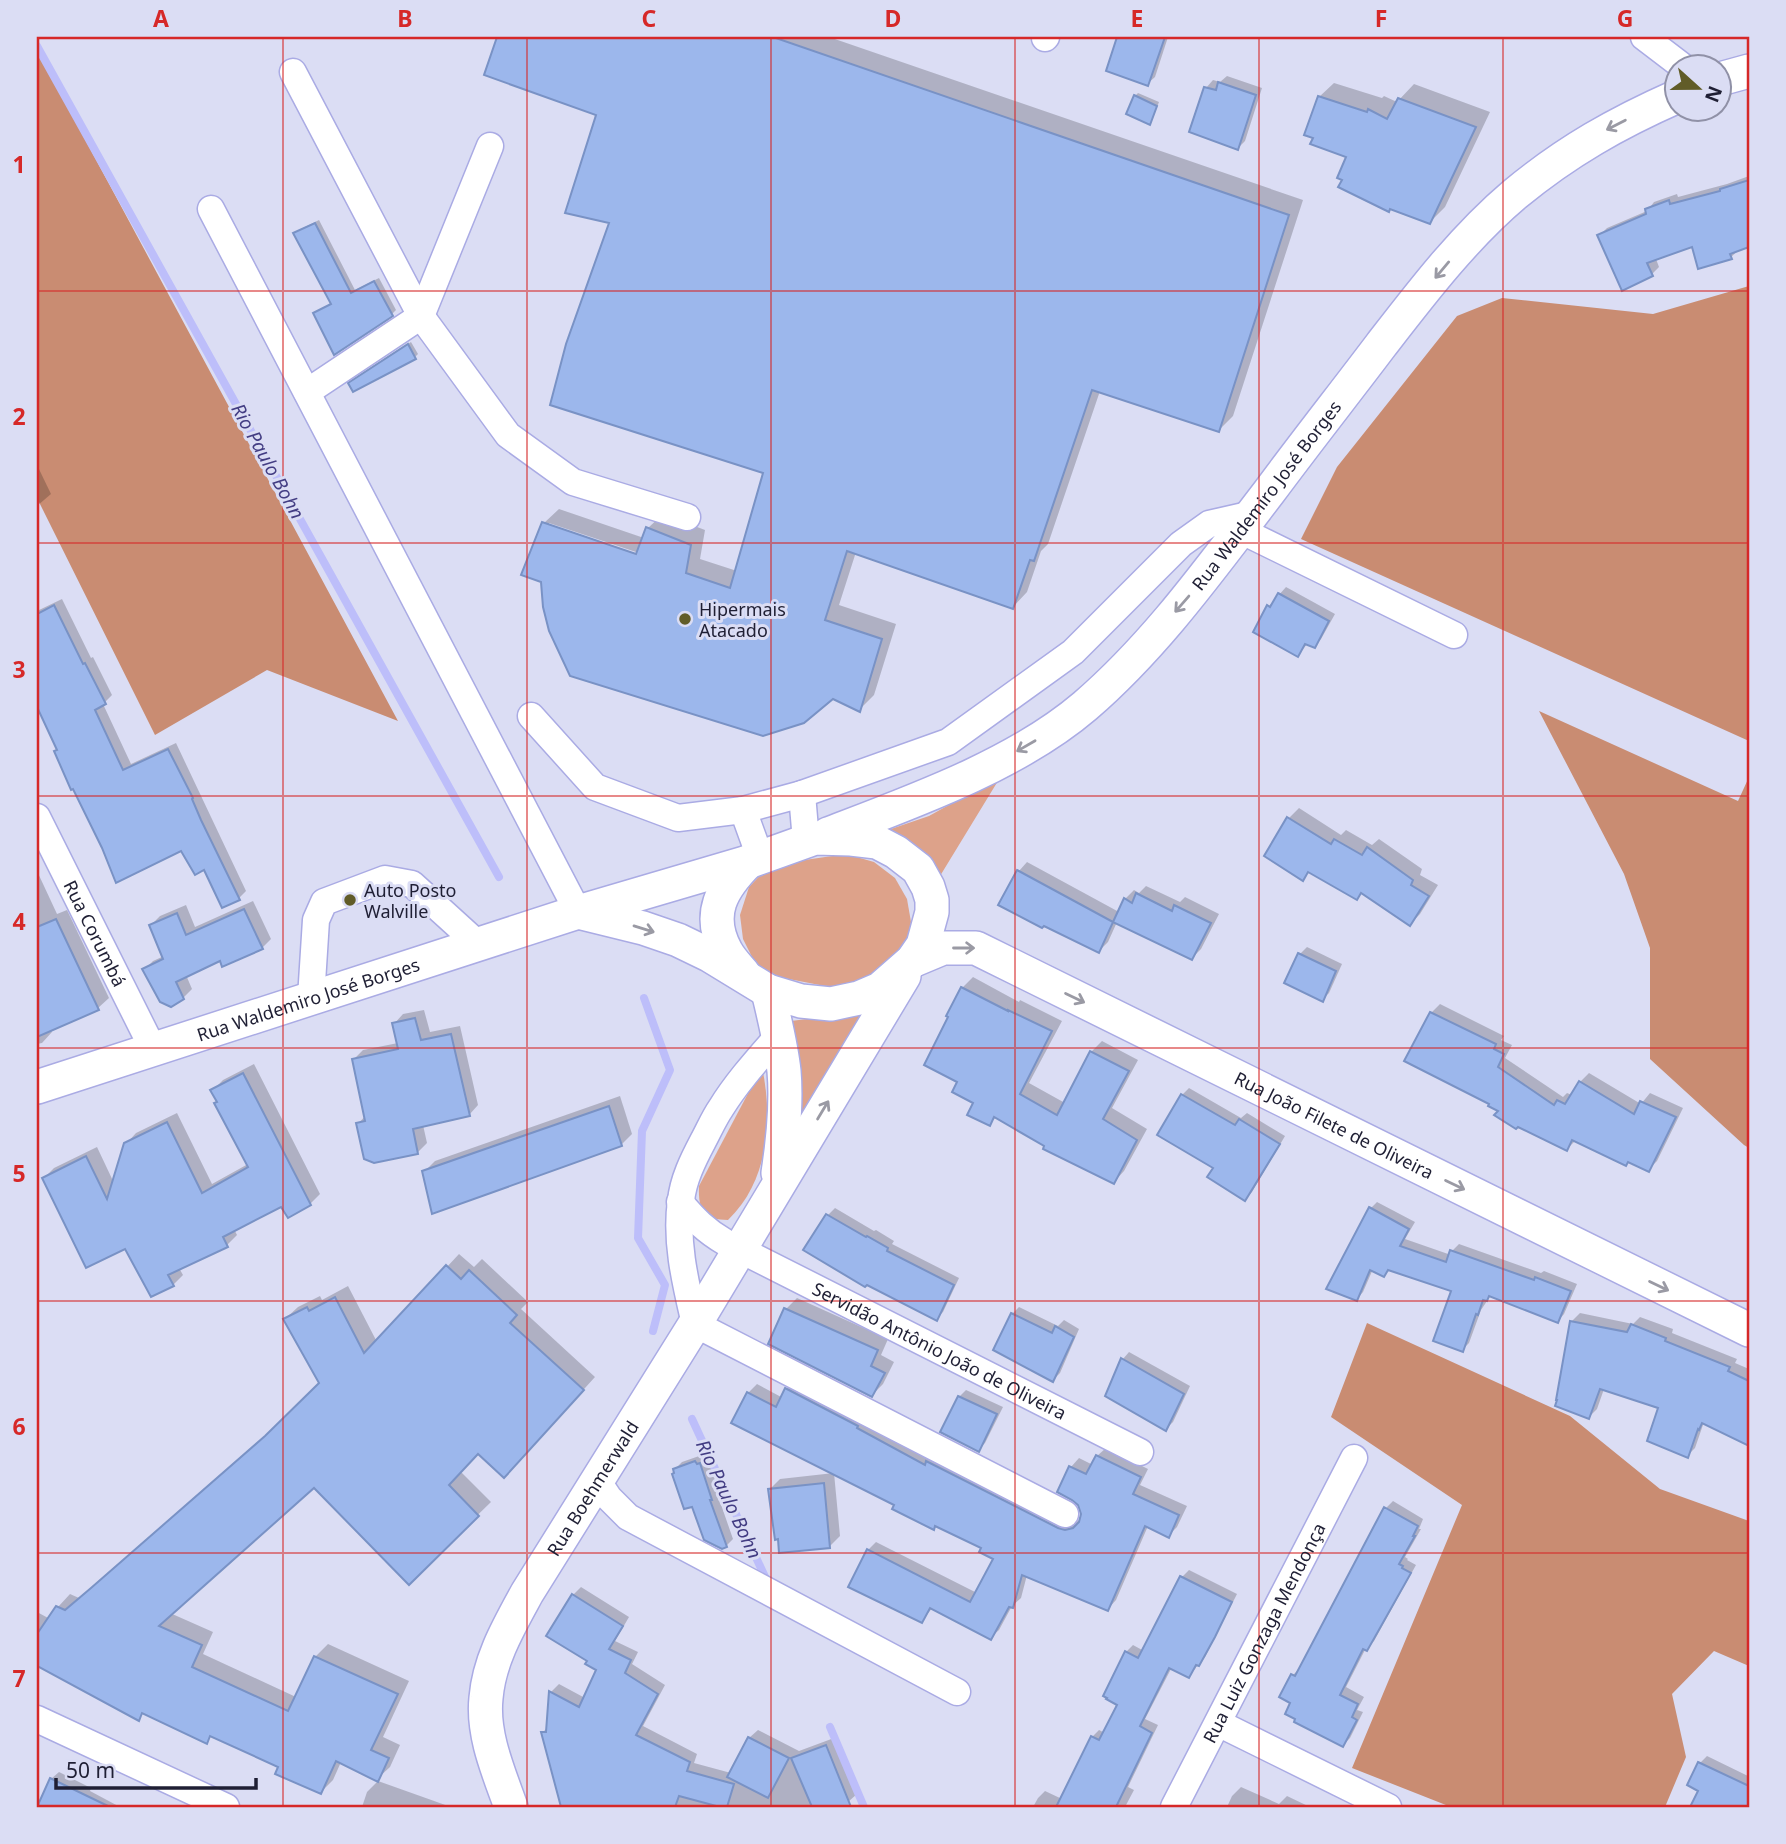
<svg xmlns="http://www.w3.org/2000/svg" width="1786" height="1844" viewBox="0 0 1786 1844" font-family="'Noto Sans',sans-serif">
<rect width="100%" height="100%" fill="#dbddf4"/>
<g fill="#dda28a">
<polygon points="1001,776 940,876 888,830 929,816"/>
<polygon points="846,854 874,862 895,878 907,899 911,922 906,946 867,984 830,987 768,975 753,959 743,939 740,915 749,887 770,865"/>
<polygon points="875,1008 799,1134 791,1021 853,1013"/>
<path d="M762,1067C773,1119 769,1181 728,1220C703,1220 698,1209 699,1186Z"/>
</g>
<g fill="#c98c72">
<polygon points="37,50 398,721 267,670 155,735 37,498"/>
<polygon points="1749,286 1749,741 1301,539 1337,467 1457,316 1502,298 1653,314"/>
<polygon points="1539,711 1738,801 1749,777 1749,1148 1744,1145 1650,1059 1650,948 1624,874"/>
<polygon points="1367,1323 1570,1416 1660,1489 1749,1521 1749,1666 1714,1651 1672,1694 1686,1757 1665,1807 1451,1807 1352,1768 1462,1505 1331,1417"/>
</g>
<g fill="#0003" fill-rule="evenodd">
<path d="M498,37H829L1303,200L1233,416L1219,430L1100,391L1048,544L1041,551L1027,592L1013,607L856,552L839,605L896,624L874,695L859,710L833,697L803,721L763,735L571,674L551,631L545,607L542,581L523,574L544,523L559,509L644,538L648,528L663,514L705,530L700,559L737,571L765,472L552,404L568,345L611,222L567,212L598,114L486,74ZM549,523L645,555L643,558L549,526Z"/>
<polygon points="1119,37 1168,37 1155,77 1147,84 1108,70"/>
<polygon points="1227,76 1262,88 1245,141 1238,148 1206,88 1213,80 1220,82"/>
<polygon points="1334,83 1382,98 1384,96 1397,102 1414,84 1490,112 1445,207 1430,222 1348,156 1319,97"/>
<polygon points="1138,93 1159,102 1152,120 1149,122 1135,96"/>
<polygon points="1749,176 1749,246 1740,249 1731,257 1693,245 1656,259 1659,267 1652,274 1599,236 1607,228 1647,211 1654,202 1677,194 1678,197 1727,184"/>
<polygon points="319,220 355,290 379,278 396,310 392,314 315,313 332,303 295,234 299,230"/>
<polygon points="411,342 418,354 415,357 354,381"/>
<polygon points="37,465 51,494 37,506"/>
<polygon points="1286,587 1335,614 1321,639 1314,646 1308,643 1298,655 1269,606"/>
<polygon points="62,599 91,658 93,657 112,695 103,704 131,764 176,743 246,891 239,898 182,849 59,749 37,703 37,658 41,656 37,648 37,611"/>
<polygon points="1299,808 1341,835 1346,830 1372,845 1379,839 1422,869 1420,875 1438,885 1420,914 1410,924 1362,892 1310,871 1302,878 1266,855 1289,818"/>
<polygon points="1027,862 1119,912 1125,899 1134,890 1139,893 1146,886 1180,902 1185,897 1219,914 1201,949 1192,958 1117,922 1108,942 1099,951 1001,905 1019,871"/>
<polygon points="37,871 57,914 67,910 109,998 98,1008 50,1029 52,1032 42,1043 37,1044"/>
<polygon points="253,901 271,939 262,948 220,959 186,975 192,989 183,998 144,970 153,961 164,956 151,925 160,916 186,905 195,927"/>
<polygon points="1307,947 1342,964 1329,993 1322,1000 1287,982 1300,954"/>
<polygon points="973,977 1019,1002 1020,1000 1062,1021 1029,1083 1065,1103 1091,1052 1102,1041 1138,1060 1112,1108 1147,1129 1124,1171 1114,1182 996,1117 989,1124 976,1102 959,1081 950,1017 948,1015 962,988"/>
<polygon points="1440,1004 1504,1036 1501,1040 1512,1045 1505,1058 1563,1097 1567,1093 1572,1095 1580,1082 1589,1073 1641,1104 1650,1093 1683,1108 1657,1161 1648,1170 1576,1140 1567,1149 1500,1110 1431,1013"/>
<polygon points="424,1010 430,1032 460,1026 478,1105 469,1115 423,1125 427,1143 418,1152 358,1124 366,1115 354,1059 363,1050 398,1043 394,1024 403,1014"/>
<polygon points="254,1064 320,1194 310,1204 282,1205 234,1229 237,1235 227,1245 179,1268 183,1275 173,1285 44,1178 54,1168 97,1147 114,1183 126,1144 136,1133 177,1113 212,1184 248,1164 213,1090 223,1080"/>
<polygon points="1189,1088 1241,1118 1247,1113 1285,1136 1252,1192 1245,1199 1215,1167 1160,1134 1182,1095"/>
<polygon points="620,1096 632,1134 621,1145 424,1172 435,1161"/>
<polygon points="1377,1202 1415,1222 1405,1239 1451,1255 1452,1251 1459,1244 1541,1273 1544,1271 1577,1284 1564,1314 1558,1321 1491,1295 1481,1310 1469,1343 1462,1350 1453,1290 1390,1268 1383,1275 1373,1269 1363,1292 1357,1299 1371,1208"/>
<polygon points="835,1208 874,1231 876,1230 894,1241 892,1244 959,1278 943,1312 936,1319 828,1215"/>
<polygon points="459,1254 474,1267 482,1259 528,1302 521,1309 595,1377 517,1463 479,1452 460,1471 491,1502 409,1582 314,1485 170,1613 213,1632 203,1654 296,1697 315,1657 328,1644 409,1681 383,1737 400,1745 390,1767 377,1779 341,1762 333,1780 321,1792 281,1766 212,1735 206,1741 145,1712 138,1718 37,1664 37,1612 50,1619 58,1607 70,1594 79,1598 280,1424 321,1383 285,1319 298,1307 320,1296 322,1300 348,1286 377,1342"/>
<polygon points="797,1298 888,1339 881,1355 894,1362 883,1384 872,1395 770,1343 786,1309"/>
<polygon points="1019,1307 1058,1326 1064,1320 1079,1329 1060,1373 1053,1380 1012,1314"/>
<polygon points="1580,1313 1633,1324 1640,1317 1673,1329 1672,1333 1737,1359 1735,1363 1749,1369 1749,1444 1704,1422 1695,1448 1687,1456 1661,1407 1604,1389 1597,1409 1589,1417 1572,1321"/>
<polygon points="1129,1352 1190,1386 1173,1422 1166,1429 1123,1359"/>
<polygon points="795,1381 1075,1522 1081,1520 1082,1514 1071,1467 1079,1458 1093,1465 1097,1456 1106,1448 1148,1469 1140,1485 1187,1506 1177,1527 1169,1535 1148,1526 1116,1600 1108,1609 1027,1575 1021,1598 1012,1606 999,1630 990,1638 933,1607 922,1621 868,1550 876,1542 977,1593 995,1558 984,1547 896,1505 748,1393 757,1384 783,1398 787,1389"/>
<polygon points="966,1390 1003,1407 985,1443 978,1450 959,1397"/>
<polygon points="702,1455 704,1459 707,1457 719,1491 717,1493 733,1539 726,1546 693,1505 675,1469 682,1462"/>
<polygon points="834,1473 840,1536 829,1547 769,1490 780,1479"/>
<polygon points="1393,1501 1423,1519 1419,1529 1421,1529 1405,1557 1408,1559 1407,1560 1416,1565 1374,1641 1366,1648 1346,1687 1364,1697 1357,1710 1363,1712 1350,1738 1343,1745 1293,1702 1293,1675 1300,1668 1386,1508"/>
<polygon points="1189,1570 1237,1594 1205,1657 1198,1664 1195,1669 1188,1676 1172,1667 1145,1719 1158,1725 1128,1787 1134,1790 1125,1807 1033,1807 1038,1798 1045,1791 1062,1799 1092,1737 1099,1730 1105,1733 1120,1705 1126,1652 1133,1645 1144,1651 1182,1577"/>
<polygon points="581,1587 629,1617 615,1641 638,1652 632,1664 665,1685 643,1726 697,1754 694,1763 731,1773 749,1738 758,1730 799,1751 834,1738 857,1794 848,1802 836,1807 563,1807 543,1732 548,1727 551,1692 559,1684 585,1698 599,1670 573,1595"/>
<polygon points="1707,1756 1748,1776 1749,1774 1749,1807 1701,1807 1694,1804 1700,1790 1690,1785 1700,1763"/>
<polygon points="59,1772 91,1788 90,1791 120,1807 38,1807 51,1779"/>
<polygon points="378,1781 451,1807 362,1807 367,1792"/>
<polygon points="1241,1787 1279,1804 1287,1796 1310,1807 1227,1807 1232,1796"/>
</g>
<g fill="none" stroke-linecap="round" stroke-linejoin="round">
<g stroke="#bdbefa" stroke-width="8">
<polyline points="37,46 499,877"/>
<polyline points="644,998 670,1070 642,1131 638,1238 665,1285 653,1331"/>
<polyline points="692,1419 766,1579"/>
<polyline points="830,1727 864,1807"/>
</g>
</g>
<g fill="#9cb7ec" stroke="#7992c5" stroke-width="2">
<polygon points="497,37 773,37 1289,215 1219,432 1092,390 1034,561 1030,560 1013,609 847,551 825,620 882,639 860,712 833,699 804,723 763,736 570,676 549,631 543,607 541,582 521,575 542,522 636,554 646,527 691,545 686,573 730,588 763,473 550,405 566,344 609,223 565,213 596,115 484,75"/>
<polygon points="1117,37 1165,37 1148,86 1106,71"/>
<polygon points="1218,82 1256,95 1238,150 1189,132 1204,87 1216,90"/>
<polygon points="1134,95 1157,106 1150,125 1126,114"/>
<polygon points="1318,96 1367,112 1368,109 1387,119 1398,98 1476,127 1430,224 1390,209 1389,212 1338,187 1342,180 1337,178 1346,157 1310,144 1313,138 1304,135"/>
<polygon points="1749,180 1749,247 1730,254 1732,259 1698,269 1692,247 1647,263 1653,276 1622,291 1597,235 1646,214 1645,209 1669,200 1670,204 1720,191 1720,189"/>
<polygon points="315,223 351,293 374,281 393,316 334,355 313,313 331,304 293,233"/>
<polygon points="408,344 416,359 353,392 348,383"/>
<polygon points="1278,593 1329,621 1315,648 1305,644 1298,657 1253,632 1267,605 1270,607"/>
<polygon points="54,605 83,664 85,663 106,704 95,710 123,770 168,749 193,798 192,799 201,820 240,900 222,908 204,870 195,875 181,851 116,883 102,848 73,789 71,790 54,751 57,750 37,707 37,614"/>
<polygon points="1287,817 1331,844 1334,839 1362,855 1367,847 1413,880 1411,885 1429,896 1410,926 1361,893 1357,900 1308,872 1303,881 1264,856"/>
<polygon points="1017,870 1113,922 1124,898 1132,903 1136,893 1172,911 1174,905 1211,923 1192,960 1113,922 1099,953 1044,926 1042,928 998,905"/>
<polygon points="244,909 263,949 222,967 220,961 176,982 184,999 171,1007 160,1002 142,969 163,959 149,925 177,913 186,935"/>
<polygon points="56,919 99,1010 37,1037 37,927"/>
<polygon points="1298,953 1336,971 1323,1002 1284,983"/>
<polygon points="961,987 1008,1011 1008,1010 1052,1031 1020,1094 1057,1115 1090,1051 1129,1071 1103,1119 1137,1140 1114,1184 1043,1149 1044,1146 994,1117 990,1126 967,1115 973,1103 952,1092 957,1082 924,1065 948,1017 946,1016"/>
<polygon points="1430,1012 1496,1044 1494,1049 1504,1054 1498,1067 1554,1105 1557,1100 1565,1104 1579,1081 1634,1114 1640,1101 1676,1117 1649,1172 1628,1162 1626,1166 1572,1140 1567,1151 1518,1127 1516,1129 1494,1115 1498,1111 1488,1106 1489,1104 1404,1061"/>
<polygon points="415,1018 421,1040 451,1034 470,1116 413,1129 418,1154 374,1163 364,1159 356,1123 365,1121 352,1059 398,1049 392,1023"/>
<polygon points="243,1073 311,1205 288,1218 281,1207 223,1237 228,1247 168,1275 174,1286 151,1297 125,1249 86,1268 42,1178 86,1156 107,1199 124,1143 167,1122 202,1193 248,1167 214,1103 217,1102 210,1090"/>
<polygon points="1181,1094 1235,1125 1239,1119 1280,1144 1245,1201 1207,1177 1213,1168 1157,1135"/>
<polygon points="609,1106 622,1146 432,1214 422,1171"/>
<polygon points="1369,1207 1409,1229 1400,1246 1446,1262 1450,1250 1534,1280 1535,1277 1571,1291 1558,1323 1489,1296 1487,1301 1483,1300 1478,1315 1476,1314 1463,1352 1433,1341 1451,1291 1388,1270 1384,1277 1370,1270 1357,1301 1326,1289"/>
<polygon points="826,1214 866,1237 867,1236 888,1248 887,1251 954,1285 937,1321 867,1285 865,1287 803,1250"/>
<polygon points="446,1265 461,1279 469,1270 517,1315 510,1323 584,1390 504,1478 478,1454 449,1485 479,1516 409,1585 314,1488 159,1626 202,1645 192,1667 288,1711 314,1656 398,1694 371,1750 389,1758 378,1782 336,1761 321,1794 275,1774 278,1767 210,1736 207,1744 142,1713 139,1721 37,1666 37,1634 56,1606 65,1610 91,1588 265,1436 319,1383 283,1319 307,1307 309,1311 335,1297 364,1353"/>
<polygon points="784,1308 878,1350 871,1366 885,1373 872,1397 768,1344"/>
<polygon points="1011,1313 1052,1333 1055,1326 1074,1337 1053,1382 993,1350"/>
<polygon points="1570,1321 1627,1332 1631,1324 1666,1338 1665,1341 1730,1367 1728,1371 1749,1381 1749,1446 1702,1423 1699,1430 1698,1429 1688,1458 1647,1441 1658,1408 1600,1389 1589,1419 1555,1406 1557,1400 1556,1400"/>
<polygon points="1121,1358 1184,1394 1166,1431 1105,1396"/>
<polygon points="785,1388 858,1426 857,1428 925,1465 926,1461 1058,1528 1065,1530 1073,1528 1079,1522 1081,1514 1078,1505 1072,1500 1057,1492 1069,1466 1086,1474 1096,1455 1141,1477 1133,1494 1179,1515 1169,1538 1145,1526 1108,1611 1022,1575 1013,1608 1009,1607 991,1640 930,1608 922,1623 848,1587 867,1549 970,1602 993,1559 979,1552 981,1548 935,1526 934,1530 892,1509 894,1505 731,1423 747,1392 776,1407"/>
<polygon points="958,1396 997,1414 979,1452 940,1432"/>
<polygon points="695,1461 697,1464 700,1463 712,1500 710,1500 727,1547 722,1549 704,1540 692,1507 684,1509 672,1474 674,1473 673,1469"/>
<polygon points="824,1483 830,1548 779,1553 778,1539 775,1540 768,1489"/>
<polygon points="1384,1507 1418,1526 1413,1536 1415,1536 1399,1564 1403,1566 1402,1568 1411,1573 1367,1651 1363,1649 1340,1695 1358,1704 1352,1717 1357,1720 1343,1747 1294,1722 1295,1719 1285,1714 1290,1703 1279,1697 1291,1674 1295,1676"/>
<polygon points="1180,1576 1232,1602 1215,1637 1199,1666 1196,1665 1189,1678 1169,1668 1140,1726 1152,1733 1116,1807 1056,1807 1091,1736 1099,1740 1117,1705 1106,1699 1107,1698 1103,1696 1125,1651 1138,1658"/>
<polygon points="572,1594 623,1626 609,1649 631,1660 625,1673 658,1694 636,1735 690,1762 687,1771 734,1784 727,1807 720,1807 679,1796 675,1807 561,1807 541,1732 546,1732 549,1691 579,1707 596,1670 585,1664 587,1661 546,1636"/>
<polygon points="748,1737 789,1758 768,1798 727,1777"/>
<polygon points="826,1745 851,1807 812,1807 791,1758"/>
<polygon points="1698,1762 1749,1786 1749,1807 1690,1807 1698,1791 1687,1785"/>
<polygon points="50,1778 110,1807 37,1807"/>
</g>
<g fill="none" stroke-linecap="round" stroke-linejoin="round">
<g stroke="#aaabe4" stroke-width="29">
<g id="minor">
<polyline points="1644,37 1682,66"/>
<polyline points="1045,38 1046,37"/>
<polyline points="293,72 421,316 508,435 573,482 687,517"/>
<polyline points="211,209 578,912"/>
<polyline points="307,392 421,316 490,146"/>
<polyline points="1240,530 1454,635"/>
<polyline points="531,716 595,787 678,818 743,810 802,794 948,742 1073,652 1181,544 1209,524 1253,514"/>
<polyline points="802,794 806,841"/>
<polyline points="743,810 760,857"/>
<path id="s1" d="M37,817L153,1049"/>
<polyline points="311,998 316,920 324,902 385,879 412,884 478,944"/>
<path d="M778,1036C758,1059 737,1082 721,1108C714,1118 709,1130 703,1141C693,1160 683,1180 681,1201C675,1242 686,1285 695,1324L1065,1514"/>
<path id="s2" d="M680,1202C694,1219 706,1231 725,1242L1140,1452"/>
<polyline points="597,1480 609,1498 628,1517 957,1692"/>
<polyline points="37,1719 226,1807"/>
<polyline points="1218,1723 1388,1807"/>
<path id="s3" d="M1174,1807L1354,1458"/>
</g>
</g>
<g stroke="#aaabe4" stroke-width="36">
<g id="major">
<polyline points="1720,79 1749,71"/>
<path id="s4" d="M828,834C912,802 1016,765 1085,706C1157,644 1212,566 1269,492C1306,442 1344,394 1381,345C1422,292 1464,237 1515,194C1567,151 1617,123 1678,96"/>
<path id="s5" d="M912,961L943,948H976L1749,1330"/>
<path d="M743,973C737,966 730,959 726,951C706,914 722,888 748,862"/>
<path d="M768,991C774,1017 781,1044 784,1071C787,1105 783,1140 778,1173"/>
<path id="s6" d="M37,1087L578,912L748,862L815,838L851,839L877,842L896,852L918,869L928,887L932,900V912L923,945L912,961L880,989L859,998L831,1004L801,1001L768,991L709,955L678,940L643,928L578,912"/>
<path id="s7" d="M511,1807C499,1773 482,1735 486,1698C489,1660 509,1626 527,1593L695,1324L904,976"/>
</g>
</g>
<use href="#minor" stroke="#fff" stroke-width="26"/>
<use href="#major" stroke="#fff" stroke-width="33"/>
</g>
<defs><path id="oneway-shaft" d="M-6 0H5M1.5-3L5.5 0L1.5 3" fill="none" stroke-width="1.6" stroke-linecap="round" stroke-linejoin="round" transform="scale(1.75)"/></defs>
<g stroke="#9a9aa4">
<use href="#oneway-shaft" transform="translate(1616 125) rotate(153)"/>
<use href="#oneway-shaft" transform="translate(1442 270) rotate(130)"/>
<use href="#oneway-shaft" transform="translate(1182 604) rotate(131)"/>
<use href="#oneway-shaft" transform="translate(1026 746) rotate(150)"/>
<use href="#oneway-shaft" transform="translate(644 929) rotate(17)"/>
<use href="#oneway-shaft" transform="translate(964 948)"/>
<use href="#oneway-shaft" transform="translate(1075 998) rotate(26)"/>
<use href="#oneway-shaft" transform="translate(823 1110) rotate(-59)"/>
<use href="#oneway-shaft" transform="translate(1455 1185) rotate(26)"/>
<use href="#oneway-shaft" transform="translate(1659 1286) rotate(26)"/>
</g>
<path fill="none" stroke="#d62828" stroke-width="2" stroke-opacity="0.55" d="M283,37V1807M527,37V1807M771,37V1807M1015,37V1807M1259,37V1807M1503,37V1807M37,291H1749M37,543H1749M37,796H1749M37,1048H1749M37,1301H1749M37,1553H1749"/>
<g fill="#615c28" stroke="#dbddf4" stroke-width="2.5">
<circle cx="685" cy="619" r="7"/>
<circle cx="350" cy="900" r="7"/>
</g>
<g text-anchor="middle" dominant-baseline="central" stroke-width="6" stroke-linejoin="round" paint-order="stroke">
<g font-size="18" fill="#1f1f34" stroke="#dbddf4">
<text stroke="none"><textPath href="#s4" startOffset="567">Rua Waldemiro José Borges</textPath></text>
<text stroke="none"><textPath href="#s1" startOffset="130">Rua Corumbá</textPath></text>
<text stroke="none"><textPath href="#s6" startOffset="285">Rua Waldemiro José Borges</textPath></text>
<text stroke="none"><textPath href="#s5" startOffset="466">Rua João Filete de Oliveira</textPath></text>
<text stroke="none"><textPath href="#s2" startOffset="301">Servidão Antônio João de Oliveira</textPath></text>
<text stroke="none"><textPath href="#s7" startOffset="350">Rua Boehmerwald</textPath></text>
<text stroke="none"><textPath href="#s3" startOffset="196">Rua Luiz Gonzaga Mendonça</textPath></text>
</g>
<g font-size="18" fill="#1f1f34" stroke="#dbddf4" text-anchor="start">
<text x="699" y="609">Hipermais<tspan x="699" dy="21">Atacado</tspan></text>
<text x="364" y="890">Auto Posto<tspan x="364" dy="21">Walville</tspan></text>
</g>
<g font-size="19" font-style="italic" fill="#433d83" stroke="#dbddf4">
<text transform="translate(268 461) rotate(61)">Rio Paulo Bohn</text>
<text transform="translate(729 1499) rotate(65)">Rio Paulo Bohn</text>
</g>
</g>
<rect width="1786" height="1844" fill="none" stroke="#dbddf4" stroke-width="77"/>
<g transform="translate(1698 88) rotate(111)"><circle r="33" fill="#dbddf4" stroke="#9091a7" stroke-width="2"/>
<path d="M0-5L12 26L0 18L-12 26Z" fill="#615c28"/>
<text y="-10" font-size="19" font-weight="bold" text-anchor="middle" fill="#1f1f34">N</text>
</g>
<path d="M56 1778v10h200v-10" fill="none" stroke="#1f1f34" stroke-width="3.5"/>
<text x="66" y="1778" font-size="21" fill="#1f1f34" stroke="#dbddf4" stroke-width="5" paint-order="stroke">50 m</text>
<rect x="38" y="38" width="1710" height="1768" fill="none" stroke="#d62828" stroke-width="2.5"/>
<g font-size="23" text-anchor="middle" font-weight="bold" fill="#d62828">
<text x="161" y="27">A</text>
<text x="405" y="27">B</text>
<text x="649" y="27">C</text>
<text x="893" y="27">D</text>
<text x="1137" y="27">E</text>
<text x="1381" y="27">F</text>
<text x="1625" y="27">G</text>
<text x="19" y="173">1</text>
<text x="19" y="425">2</text>
<text x="19" y="678">3</text>
<text x="19" y="930">4</text>
<text x="19" y="1182">5</text>
<text x="19" y="1435">6</text>
<text x="19" y="1687">7</text>
</g>
</svg>
